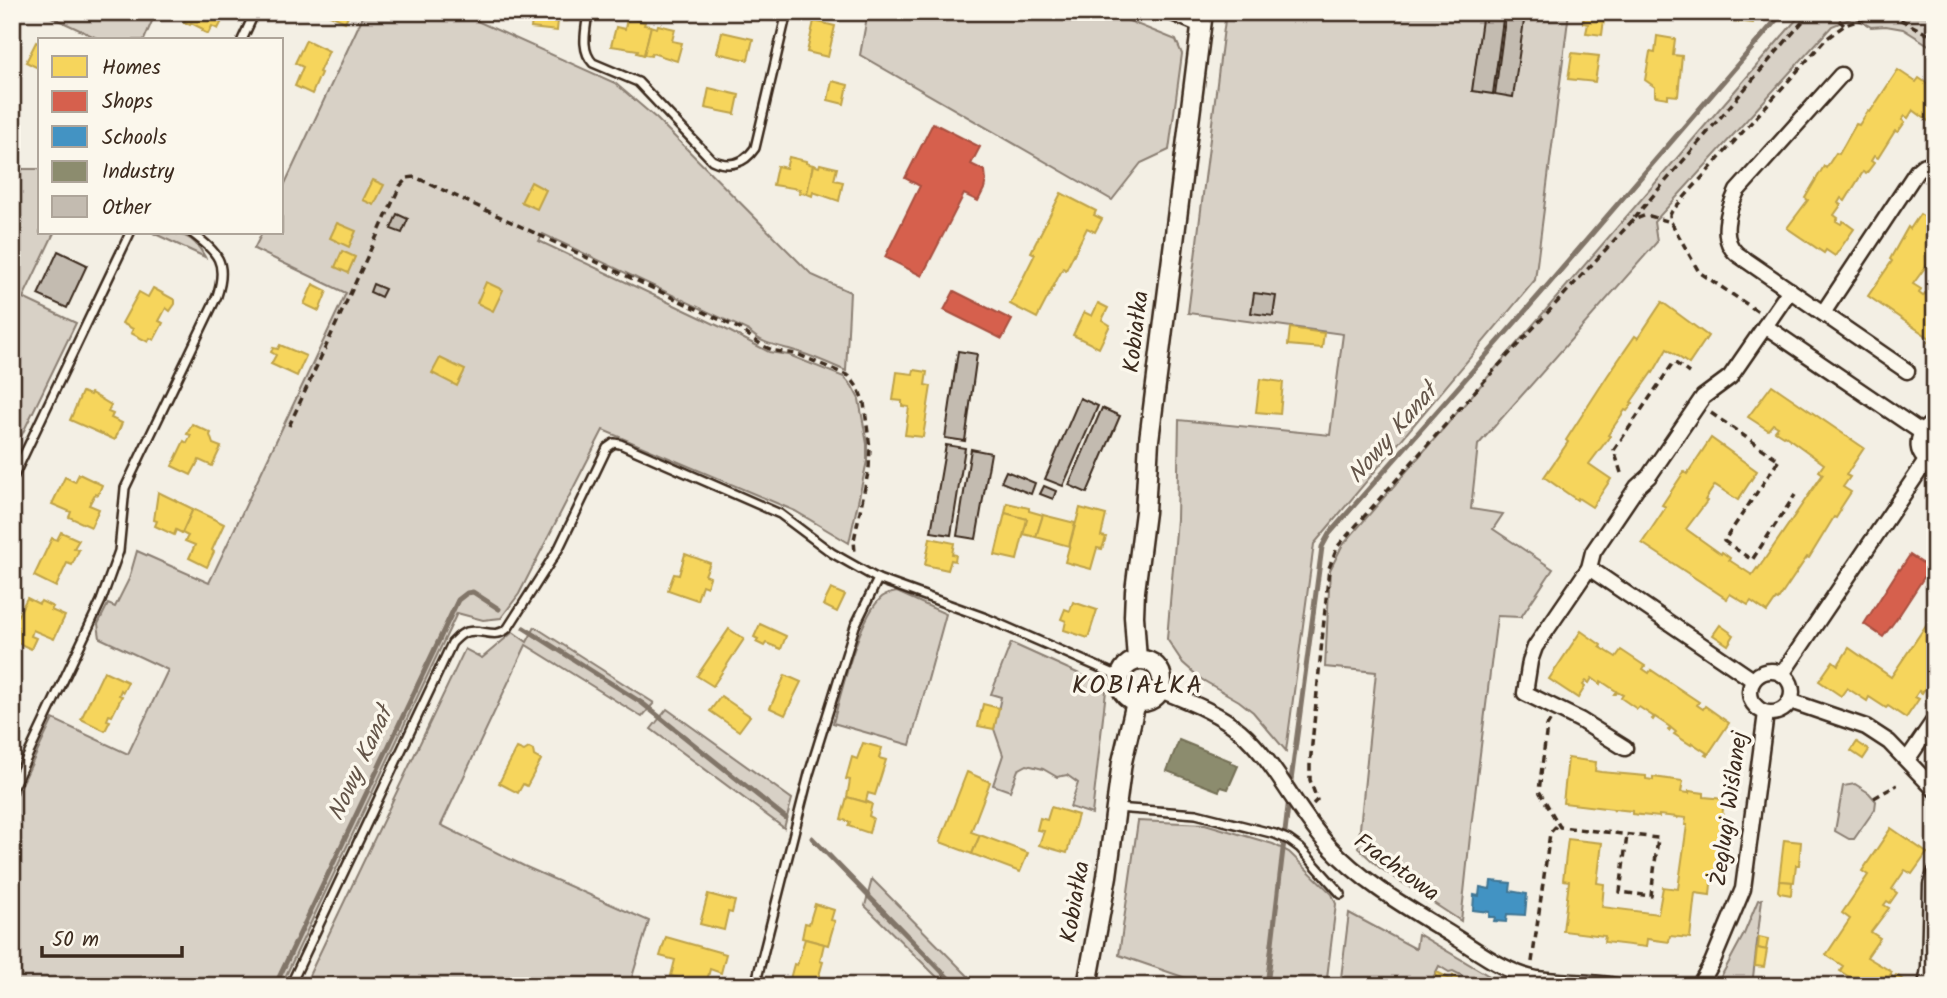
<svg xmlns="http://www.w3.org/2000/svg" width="1947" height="998" viewBox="0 0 1947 998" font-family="Kalam,sans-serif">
<rect width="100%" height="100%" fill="#f3efe4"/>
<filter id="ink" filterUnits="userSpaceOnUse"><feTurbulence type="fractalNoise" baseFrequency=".0143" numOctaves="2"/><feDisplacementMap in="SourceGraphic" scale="14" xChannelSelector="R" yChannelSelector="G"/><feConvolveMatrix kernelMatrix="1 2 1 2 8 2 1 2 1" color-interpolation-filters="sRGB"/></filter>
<g filter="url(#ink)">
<g fill="#d8d1c6" stroke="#8a7e72" stroke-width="2">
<polygon points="41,12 156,12 144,40 101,40"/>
<path d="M365,12H457L615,83L657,119L812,275L850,292L846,371C828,363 808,354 789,349C774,345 760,343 749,331L543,234L539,241L725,329L769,352L789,355L844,377L852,386L859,399L867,444V461L849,543L795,511L603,430L519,594L501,618L483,620L457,613L281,986H12V805L53,719L128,754L168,670L100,638L98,624L108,604L115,607L129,579L137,551L209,583L346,293L254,249L262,233H282V190Z"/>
<polygon points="868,12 1107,12 1176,40 1182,54 1169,150 1141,163 1112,200 860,55"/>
<polygon points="1226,12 1569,12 1535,280 1314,544 1286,751 1253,712 1239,701 1201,679 1183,663 1167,639 1177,519 1179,420 1330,435 1343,334 1188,313"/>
<polygon points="1803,12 1935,12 1935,49 1903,29 1886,26 1871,27 1854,17 1832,26 1654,222 1657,242 1478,445 1471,509 1503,514 1493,529 1553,569 1521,617 1497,616 1471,827 1461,921 1380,868 1358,848 1376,672 1325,667 1330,570 1342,546"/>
<polygon points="12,169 40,169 40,233 54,233 23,298 76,323 16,447 12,445"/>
<path d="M153,233C179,233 192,232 205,257Z"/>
<path d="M897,592L946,614L910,745L833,723C842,691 858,618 882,597C886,594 891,593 897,592Z"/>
<polygon points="535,627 654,703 642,717 526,645 441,825 524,866 649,921 632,977 662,986 304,986 465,649 482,658 513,632 527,642"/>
<polygon points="1011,643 1104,685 1106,691 1092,814 1070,807 1078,783 1067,775 1057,777 1043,769 1027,765 1018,770 1010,791 993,785 1003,755 994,729 1001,697 991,694"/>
<polygon points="667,709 792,799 784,828 651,729"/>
<polygon points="1855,784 1869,793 1876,801 1875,809 1854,839 1849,839 1835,831 1843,786"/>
<polygon points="1138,821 1205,824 1273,844 1289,852 1332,894 1336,904 1326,986 1209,986 1119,955"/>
<polygon points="872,879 978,986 946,986 865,906"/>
<polygon points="1762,899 1752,986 1716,986 1744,934 1758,900"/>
<polygon points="1349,913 1416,949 1418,934 1506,986 1482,986 1453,971 1449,972 1439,966 1429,986 1340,986"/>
</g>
<g fill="#f6d55c" stroke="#bea249" stroke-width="2">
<polygon points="178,12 208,12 223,19 218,29 212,26 208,34 202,31 203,29 191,23 190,25 184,22 185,20 176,16"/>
<polygon points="208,12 226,12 223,19"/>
<polygon points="324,12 350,12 345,22"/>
<polygon points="533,12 567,12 566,21 558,20 557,31 531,28"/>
<polygon points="1590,12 1605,12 1602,35 1586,33 1588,24 1583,23 1584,16 1589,17"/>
<polygon points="1719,12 1754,12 1753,23 1718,19"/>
<polygon points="627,18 645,22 644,25 651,26 644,55 637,53 638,50 611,46 616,27 625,29"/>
<polygon points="814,21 835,26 828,57 807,52"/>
<polygon points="658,25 675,29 672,41 682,43 677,61 652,53 651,56 644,55 651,26 657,28"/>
<polygon points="722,32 753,39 748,60 717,53"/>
<polygon points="1657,36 1675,39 1673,55 1682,56 1678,96 1668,95 1668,98 1655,96 1655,87 1645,80 1650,52 1655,53"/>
<polygon points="306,40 329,51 319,72 321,73 312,94 295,86 303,67 295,63"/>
<polygon points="36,42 40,44 40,69 26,62"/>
<polygon points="1572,53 1599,56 1595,82 1568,79"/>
<polygon points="1898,70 1916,82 1919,78 1935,89 1935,126 1913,110 1908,118 1905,116 1902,120 1905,122 1898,132 1895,131 1878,158 1874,156 1871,161 1874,163 1866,174 1863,172 1845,201 1841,198 1838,203 1841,205 1834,215 1838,218 1836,221 1841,224 1843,221 1854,229 1835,256 1826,250 1824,253 1787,228 1808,200 1805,198 1824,166 1826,168 1836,153 1839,154 1856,124 1859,125 1868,111 1870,112"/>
<polygon points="832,81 848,85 844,104 828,100"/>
<polygon points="709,88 739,95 735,114 705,108"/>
<polygon points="789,157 806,161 806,163 813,165 807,194 799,193 800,189 773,185 777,166 786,168"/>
<polygon points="820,164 837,168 834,180 843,182 839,201 813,192 812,196 807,194 813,165 819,167"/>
<polygon points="373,180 384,185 374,205 363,200"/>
<polygon points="531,182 546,190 537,209 521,202"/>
<polygon points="1061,193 1096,211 1094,215 1102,219 1095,232 1087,228 1066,270 1063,268 1037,318 1010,304 1035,254 1031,252"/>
<polygon points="1935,202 1935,254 1913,284 1921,289 1919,293 1923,296 1925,293 1935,298 1935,347 1928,342 1931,339 1868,296 1892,261 1890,259 1908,227 1910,229 1920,214 1925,217"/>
<polygon points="337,223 356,231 349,247 330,238"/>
<polygon points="342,251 355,257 348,273 335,267"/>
<polygon points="486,282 503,290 493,311 477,303"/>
<polygon points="313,284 327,291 319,311 304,304"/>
<polygon points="153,288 175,300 175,304 170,311 166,308 159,321 163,323 154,340 150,338 148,342 131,333 133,329 122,323 139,292 148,297"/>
<polygon points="1662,302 1708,336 1689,364 1667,349 1653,373 1652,372 1631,402 1633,403 1627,411 1625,410 1608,435 1610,436 1589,464 1611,479 1592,507 1578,498 1577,500 1544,477 1568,442 1566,440 1608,375 1635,336 1638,338"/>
<polygon points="1098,303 1108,308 1102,320 1110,325 1099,348 1073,335 1084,312 1092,316"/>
<polygon points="1290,328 1324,333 1322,348 1288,345"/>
<polygon points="280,345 306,356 297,376 271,364 276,355 271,352 273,348 278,349"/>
<polygon points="440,358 465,370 457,386 432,373"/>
<polygon points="914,370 927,372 925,385 931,386 923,437 905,435 909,407 902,406 902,401 893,400 897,372 913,374"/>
<polygon points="1260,379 1283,382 1280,414 1256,412"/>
<polygon points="1772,385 1864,448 1846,475 1850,477 1843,487 1851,492 1840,509 1841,510 1836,518 1834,517 1809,558 1807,557 1778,600 1776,599 1767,612 1751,601 1748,605 1730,594 1727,599 1642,543 1666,507 1662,505 1684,472 1687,474 1711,438 1757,471 1738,500 1715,485 1705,500 1707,501 1686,529 1721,554 1722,552 1730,558 1729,560 1752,575 1757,568 1758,569 1823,474 1819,471 1824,464 1784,435 1783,436 1775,431 1778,427 1773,424 1768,430 1748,417"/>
<polygon points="82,392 90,395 91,393 111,405 108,412 113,414 111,418 122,423 115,440 70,420"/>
<polygon points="192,424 211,433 210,435 213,444 221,447 212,466 199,460 191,475 172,466 184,441 187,443 191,435 187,434"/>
<polygon points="79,474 102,485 98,495 95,494 89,505 99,509 91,527 69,517 71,512 52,504 65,477 75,482"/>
<polygon points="158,492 193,509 182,533 176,530 174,535 155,526 157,521 154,520"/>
<polygon points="1007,503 1029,508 1029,511 1043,515 1036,537 1023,534 1027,519 1005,513"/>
<polygon points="1080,508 1106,515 1101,536 1106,537 1102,549 1097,548 1091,569 1065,562"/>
<polygon points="193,509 224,524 212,550 214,552 207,567 189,558 195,545 185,541 188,536 182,533"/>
<polygon points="1005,513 1027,519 1017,560 995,555"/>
<polygon points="1043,515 1075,523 1069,546 1036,537"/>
<polygon points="1935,521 1935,537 1927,532"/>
<polygon points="61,532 79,540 74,548 79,550 72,565 67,563 56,587 34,576 52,538 57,540"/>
<polygon points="930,538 954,543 952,554 956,555 955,561 951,560 948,570 925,565"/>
<polygon points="685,554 710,563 705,575 710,577 707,587 702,585 697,600 668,590 674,574 679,575"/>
<polygon points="831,589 845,595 837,612 823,605"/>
<polygon points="27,598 39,604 41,601 53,607 51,610 65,616 54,639 33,630 31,636 36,638 31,649 12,640 12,623 14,619 16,619"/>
<polygon points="1073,602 1097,610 1088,638 1064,630 1066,621 1061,619 1065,609 1070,611"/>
<polygon points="1935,612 1935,673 1922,693 1919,691 1915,697 1919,699 1906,718 1888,706 1886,708 1869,697 1867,701 1847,688 1841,696 1819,681 1833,661 1838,665 1849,648 1891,677"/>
<polygon points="760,624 786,636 781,649 766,643 764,646 756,642 758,639 754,637"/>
<polygon points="1720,625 1734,635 1728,645 1713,635"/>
<polygon points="729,629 744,639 713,686 697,676"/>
<polygon points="1581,631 1601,645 1600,647 1616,657 1621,650 1645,666 1643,669 1649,673 1651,670 1699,702 1697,705 1703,709 1705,706 1729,723 1707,756 1705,755 1707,753 1692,743 1691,745 1674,734 1676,732 1671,728 1669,731 1668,730 1670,727 1655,717 1653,720 1652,719 1654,717 1639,707 1637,709 1621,698 1623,695 1617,692 1616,694 1614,694 1616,691 1601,681 1600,684 1592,678 1589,683 1586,681 1583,685 1585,687 1578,698 1549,679"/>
<polygon points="104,671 128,682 123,692 121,690 119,695 122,696 112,716 109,715 107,720 110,721 105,731 81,719"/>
<polygon points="12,675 19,678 13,693 12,693"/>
<polygon points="785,675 801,682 785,715 770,708"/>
<polygon points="721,696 750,716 739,731 710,711"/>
<polygon points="12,702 19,705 12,719"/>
<polygon points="983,704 999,708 994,729 978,726"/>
<polygon points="1857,742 1869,750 1863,759 1851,751"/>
<polygon points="863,743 882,748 879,758 886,760 875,795 868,793 866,801 872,804 847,797 850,780 846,779 852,757 857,759"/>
<polygon points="517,748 524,751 529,748 533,750 534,756 541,760 527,786 523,784 518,793 499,783"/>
<polygon points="1568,758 1596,762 1595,771 1601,772 1646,776 1646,779 1653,780 1653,777 1683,781 1681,792 1689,793 1689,791 1704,793 1704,797 1724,799 1716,875 1713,884 1711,884 1710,895 1695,893 1690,938 1670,936 1669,942 1647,939 1646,947 1604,942 1605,936 1563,931 1569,881 1563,880 1568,839 1602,843 1597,883 1604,884 1602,907 1658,914 1663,887 1678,889 1687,825 1685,825 1686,818 1678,817 1677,819 1677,817 1659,815 1659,817 1632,814 1632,811 1614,809 1614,811 1613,809 1563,803"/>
<polygon points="967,772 990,782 971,832 980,835 972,854 940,842"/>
<polygon points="847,797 872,804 869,816 873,818 869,833 848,826 850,822 841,819"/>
<polygon points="1051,807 1078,815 1067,853 1039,845 1044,831 1037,830 1040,818 1047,820"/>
<polygon points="1891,828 1927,853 1912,874 1905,870 1892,889 1897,893 1890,903 1887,901 1884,905 1889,908 1871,932 1880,938 1867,957 1892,972 1890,975 1894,978 1896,975 1909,983 1907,986 1857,986 1858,983 1840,971 1843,966 1826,955 1850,919 1842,913 1868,875 1862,871"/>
<polygon points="980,835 1028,853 1020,872 972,854"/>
<polygon points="1784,840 1801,842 1799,865 1796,865 1794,882 1779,881"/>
<polygon points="1781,881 1792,882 1791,895 1780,893 1778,891 1779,883"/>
<polygon points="708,894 735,901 732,913 728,912 724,930 700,924"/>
<polygon points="815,904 834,910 831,920 835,921 828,945 802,938 805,923 809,924"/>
<polygon points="666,937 726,954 721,973 710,969 706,985 671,976 675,960 660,956"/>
<polygon points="1759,937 1768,939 1766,950 1758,948"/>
<polygon points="805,939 824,944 820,961 823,962 816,986 792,986 793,980 790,979 794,964 797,965"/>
<polygon points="1757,948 1767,950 1764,967 1755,966"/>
<polygon points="1437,972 1452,980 1453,975 1473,986 1430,986"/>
</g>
<g fill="#d6604d" stroke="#a8503f" stroke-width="2">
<polygon points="933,123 980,147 971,164 985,171 986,180 984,189 978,201 964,194 922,276 885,257 920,186 905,178"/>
<polygon points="954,291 1012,320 1002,339 944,310"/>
<polygon points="1910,555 1930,568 1900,614 1883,637 1864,624 1899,569 1900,570"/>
</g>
<polygon fill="#4393c3" stroke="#417492" stroke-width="2" points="1491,881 1511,883 1510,891 1527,894 1525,915 1507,914 1506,922 1494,921 1495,917 1489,917 1489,912 1473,910 1474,895 1479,896 1480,887 1490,889"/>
<polygon fill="#8c8c6e" stroke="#746f56" stroke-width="2" points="1179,740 1231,761 1230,763 1238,766 1228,789 1221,787 1219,791 1167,771"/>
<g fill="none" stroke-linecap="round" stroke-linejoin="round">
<g stroke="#817468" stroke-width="5">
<polyline points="524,628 642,703 786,818"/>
<polyline points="1290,788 1322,547 1329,534 1541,293 1783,12"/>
<polyline points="812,838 956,986"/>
<polyline points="275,986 458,600 467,593 473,592 499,609"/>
<polyline points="1267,986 1289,798"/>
</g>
</g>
<g fill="#c3bbb0" stroke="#3b2a1e" stroke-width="2">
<polygon points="1483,12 1504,12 1493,94 1472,91"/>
<polygon points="1506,12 1525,14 1513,97 1495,94"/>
<polygon points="397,214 408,219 402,233 391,229"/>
<polygon points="58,251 87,265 67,308 38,295"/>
<polygon points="373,284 385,289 381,297 370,292"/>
<polygon points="1254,293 1276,296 1273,316 1251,313"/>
<polygon points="958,351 977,354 965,441 945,438"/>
<polygon points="1080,398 1098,406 1063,486 1045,479"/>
<polygon points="1102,408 1120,416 1087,493 1069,485"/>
<polygon points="946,445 965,448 951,535 931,532"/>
<polygon points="971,449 991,453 976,539 957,536"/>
<polygon points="1006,471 1035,483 1031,494 1001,482"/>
<polygon points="1044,486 1056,491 1053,499 1040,494"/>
</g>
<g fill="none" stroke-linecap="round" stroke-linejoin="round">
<g stroke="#3b2a1e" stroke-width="12">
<g id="service">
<path d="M588,12C586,30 580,50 593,63L638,82L712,160C729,168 744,164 755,148L787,12"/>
<polyline points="12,23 17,12"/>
<polyline points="242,40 255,12"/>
<polyline points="12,480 130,233"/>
<path d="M12,789L101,601L119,551L125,488L217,296C228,262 218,253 192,233"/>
<polyline points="1116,808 1196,814 1275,834 1289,840 1300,848 1341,894"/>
<path d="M290,986L452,643C457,638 461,633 467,632C482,628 495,640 508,628L559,548L607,448L614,443L620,444L780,514L832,553L878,579L986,618L1119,676"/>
<polyline points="755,986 809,774 855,626 878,579"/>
</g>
</g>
<g stroke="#3b2a1e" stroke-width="19">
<g id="minor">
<path d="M1841,75L1737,191C1728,210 1719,239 1737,254L1907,371"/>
<polyline points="1823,313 1917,171 1923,166 1935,162"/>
<polyline points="1765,326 1921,432"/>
<path d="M1933,464C1912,455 1915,431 1935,422"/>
<polyline points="1589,568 1753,680"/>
<circle cx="1771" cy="692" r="21"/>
<polyline points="1782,674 1926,461"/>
<path d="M1160,690C1187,701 1218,712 1240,731C1276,763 1296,810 1328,845C1363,883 1408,908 1452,935C1478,951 1506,973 1537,979C1563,983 1590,981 1616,986"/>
<polyline points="1790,701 1866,727 1889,742 1935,790"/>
<polyline points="1625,748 1580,720 1525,693 1530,661 1535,647 1589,568 1593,552 1637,487 1649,476 1703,397 1730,377 1790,290"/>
<polyline points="1907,760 1935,719"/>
<polyline points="1699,986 1712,963 1743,889 1766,713"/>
<polyline points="1926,986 1929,968 1931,885 1935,873"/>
</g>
</g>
<g stroke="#3b2a1e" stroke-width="23">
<g id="tertiary">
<polyline points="1175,12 1201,23"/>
<circle cx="1141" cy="681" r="21"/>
<polyline points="1137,660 1134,616 1135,591 1145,512 1149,440 1203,12"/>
<polyline points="1087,986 1107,876 1122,762 1136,702"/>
</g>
</g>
<g stroke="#3b2a1e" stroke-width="3.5" stroke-dasharray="7 5" stroke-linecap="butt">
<polyline points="1830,12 1844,25"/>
<polyline points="1890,14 1935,38"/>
<polyline points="1634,218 1804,20 1813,12"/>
<polyline points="1757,311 1699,272 1671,222 1670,215 1672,211 1826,39 1845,25 1869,17 1896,12"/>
<polyline points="1711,413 1779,460 1724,541 1752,560 1795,495"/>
<polyline points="289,426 400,186 407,178 415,177 740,329 763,346 775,351 797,354 849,376 858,388 864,403 870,448 869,468 854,540 855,553"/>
<polyline points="1621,473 1614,450 1674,362 1689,373"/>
<polyline points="1550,721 1547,726 1539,791 1560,827 1658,838 1651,896 1620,892 1627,835"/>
<polyline points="1874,798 1897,785"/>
<polyline points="1313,804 1317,800 1310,780 1310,765 1329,568 1338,546 1476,390 1633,220 1646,215 1671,222"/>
<polyline points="1532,962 1550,833 1558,824"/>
</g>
<use href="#service" stroke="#fbf7ec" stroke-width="7"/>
<use href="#minor" stroke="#fbf7ec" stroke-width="14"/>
<use href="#tertiary" stroke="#fbf7ec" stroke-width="18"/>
</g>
</g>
<g text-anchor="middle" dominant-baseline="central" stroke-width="7" stroke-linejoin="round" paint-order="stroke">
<g font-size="23" fill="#3b2a1e" stroke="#fbf7ec">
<text transform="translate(1137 332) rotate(-83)">Kobiałka</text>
<text transform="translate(1730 809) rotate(-82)">Żeglugi Wiślanej</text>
<text transform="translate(1396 868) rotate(36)">Frachtowa</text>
<text transform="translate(1076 902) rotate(-80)">Kobiałka</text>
</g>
<g font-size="24" font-style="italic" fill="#645549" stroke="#fbf7ec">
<text transform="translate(1393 434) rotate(-49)">Nowy Kanał</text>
<text transform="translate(361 764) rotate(-65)">Nowy Kanał</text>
</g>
<g font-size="26" letter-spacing="2" fill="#3b2a1e" stroke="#fbf7ec">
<text x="1138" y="686">KOBIAŁKA</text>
</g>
</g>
<rect width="1947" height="998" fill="none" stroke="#fbf7ec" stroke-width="42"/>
<rect x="21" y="21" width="1905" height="956" fill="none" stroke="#3b2a1e" stroke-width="2.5" filter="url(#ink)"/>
<rect x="38" y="38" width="245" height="196" fill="#fbf7ec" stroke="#aea59a" stroke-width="2"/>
<rect x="52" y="56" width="35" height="21" fill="#f6d55c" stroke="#aea59a" stroke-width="2"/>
<text x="102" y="74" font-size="21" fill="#3b2a1e">Homes</text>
<rect x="52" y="91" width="35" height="21" fill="#d6604d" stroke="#aea59a" stroke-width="2"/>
<text x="102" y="108" font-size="21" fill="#3b2a1e">Shops</text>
<rect x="52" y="126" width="35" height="21" fill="#4393c3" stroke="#aea59a" stroke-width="2"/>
<text x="102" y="144" font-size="21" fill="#3b2a1e">Schools</text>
<rect x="52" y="161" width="35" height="21" fill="#8c8c6e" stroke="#aea59a" stroke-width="2"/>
<text x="102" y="178" font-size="21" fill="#3b2a1e">Industry</text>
<rect x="52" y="196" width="35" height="21" fill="#c3bbb0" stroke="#aea59a" stroke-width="2"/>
<text x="102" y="214" font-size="21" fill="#3b2a1e">Other</text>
<path d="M42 946v10h140v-10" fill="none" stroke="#3b2a1e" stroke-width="3.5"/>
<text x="52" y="946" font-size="21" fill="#3b2a1e" stroke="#fbf7ec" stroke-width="5" paint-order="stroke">50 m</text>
</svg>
